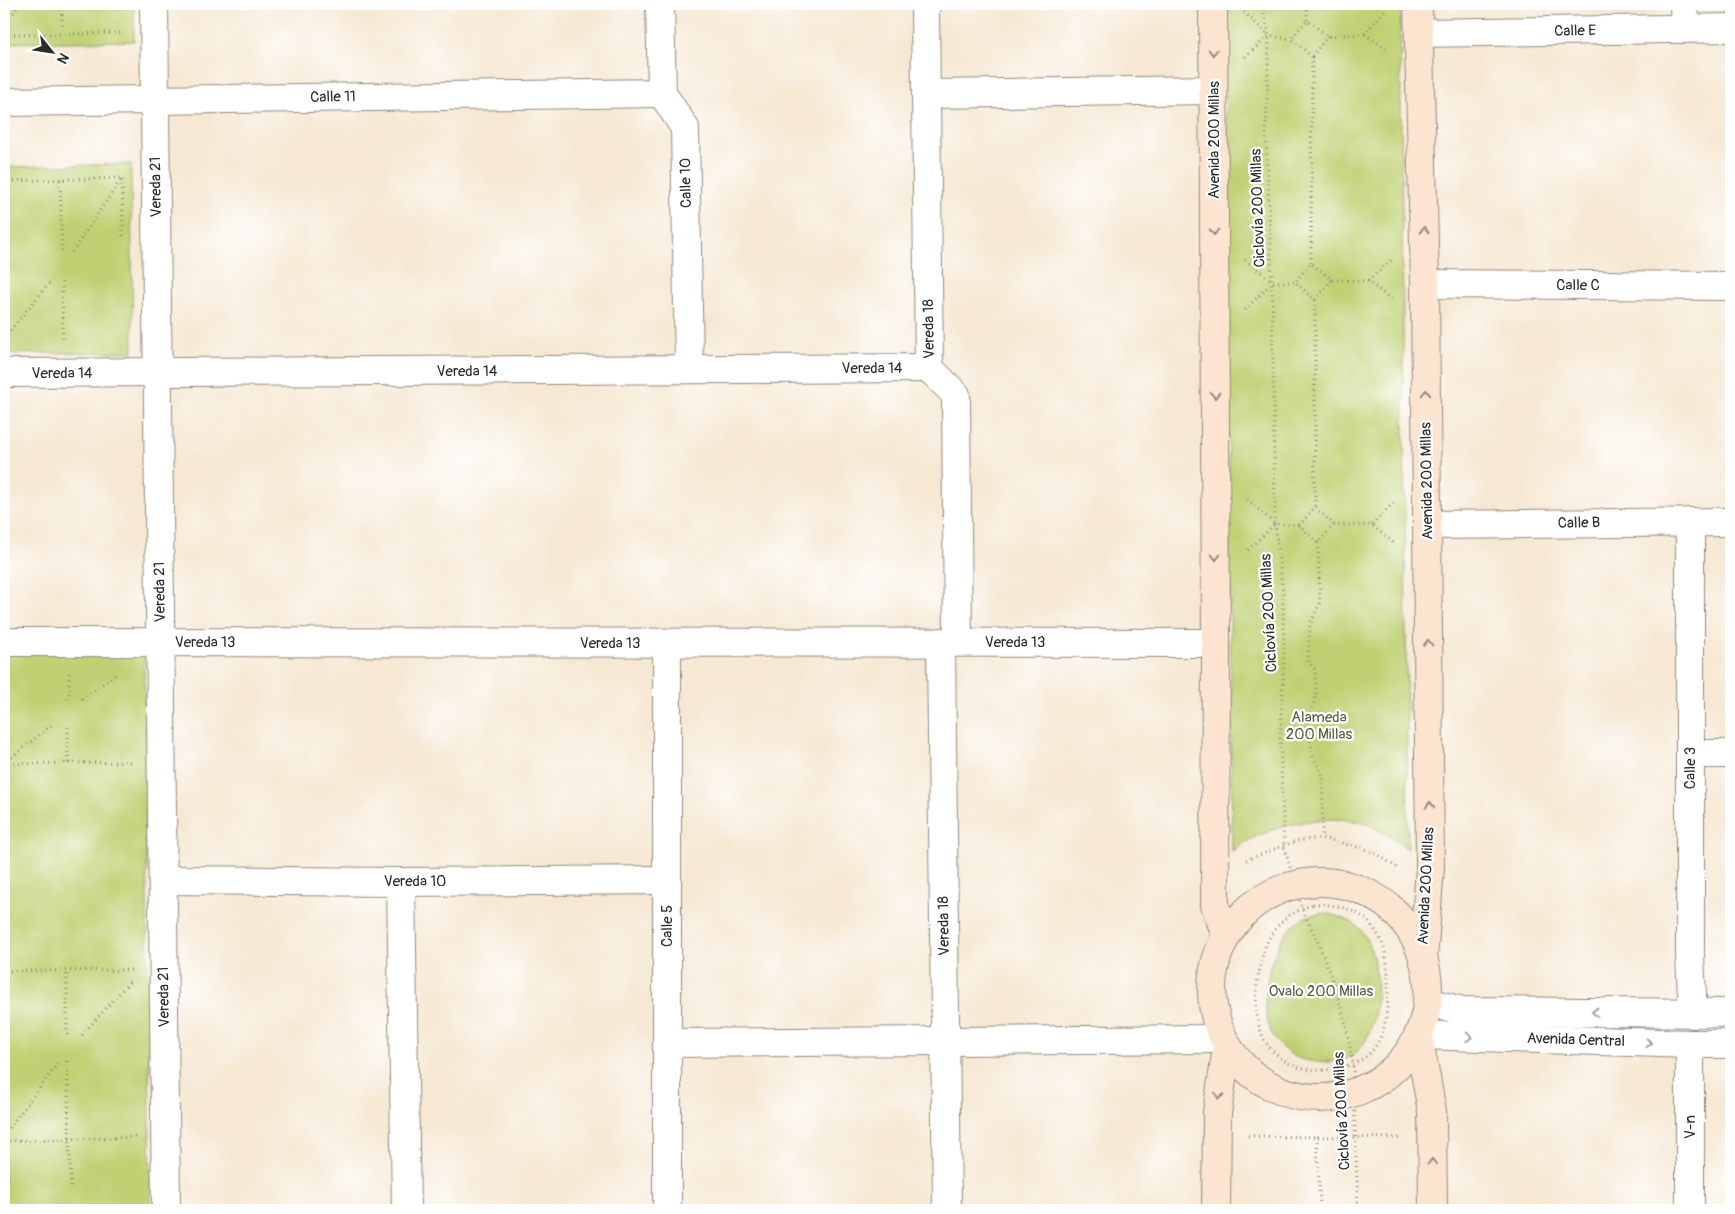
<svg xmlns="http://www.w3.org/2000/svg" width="1735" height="1214" viewBox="0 0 1735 1214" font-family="Pangolin,sans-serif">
<rect width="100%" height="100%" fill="#fff"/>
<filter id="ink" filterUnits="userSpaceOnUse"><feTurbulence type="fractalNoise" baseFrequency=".02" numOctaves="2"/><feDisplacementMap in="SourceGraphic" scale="10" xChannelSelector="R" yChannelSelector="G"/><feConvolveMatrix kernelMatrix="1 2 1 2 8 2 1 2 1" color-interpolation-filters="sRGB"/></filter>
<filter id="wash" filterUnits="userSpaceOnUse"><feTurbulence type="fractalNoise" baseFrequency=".0096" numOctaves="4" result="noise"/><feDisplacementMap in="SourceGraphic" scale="20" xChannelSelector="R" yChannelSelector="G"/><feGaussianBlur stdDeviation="1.12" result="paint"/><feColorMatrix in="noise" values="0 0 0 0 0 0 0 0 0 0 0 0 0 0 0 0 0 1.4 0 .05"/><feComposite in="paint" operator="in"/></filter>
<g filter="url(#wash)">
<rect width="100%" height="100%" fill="#f6e8d3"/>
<g fill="#c0d072" stroke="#767e4e">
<polygon points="4,4 134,4 134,41 4,43"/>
<path d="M1225,4H1400L1408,849C1395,839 1382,830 1366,824C1329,811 1261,826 1232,852Z"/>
<polygon points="131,164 133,352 4,354 4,167"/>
<polygon points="144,650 151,1210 4,1210 4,653"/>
<path d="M1325,913C1336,916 1351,919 1359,928C1380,952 1381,1005 1369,1033C1360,1053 1350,1061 1329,1062C1309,1063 1291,1059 1278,1043C1253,1016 1268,942 1297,922C1306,915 1315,914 1325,913Z"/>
</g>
</g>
<g filter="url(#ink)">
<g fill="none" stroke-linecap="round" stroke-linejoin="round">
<g stroke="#908a7f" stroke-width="30">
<g id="pedestrian">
<polyline points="662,93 685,128 689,369"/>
<polyline points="926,94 1213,90"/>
<polyline points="929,368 956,395 958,642"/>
</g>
</g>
<g stroke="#908a7f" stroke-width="30">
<g id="minor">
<polyline points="154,4 166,1210"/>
<polyline points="1684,4 1685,29"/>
<polyline points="1419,33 1731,28"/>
<polyline points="4,102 662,93 660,4"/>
<polyline points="1425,284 1731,286"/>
<polyline points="4,373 929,368 925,4"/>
<polyline points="1690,522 1690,957 1693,1014"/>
<polyline points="1427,525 1731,522"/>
<polyline points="4,642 1216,643"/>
<polyline points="941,642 947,1210"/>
<polyline points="667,643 667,1210"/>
<polyline points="1690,754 1731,754"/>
<polyline points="163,880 401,882 667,880"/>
<polyline points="401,882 406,1210"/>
<polyline points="667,1043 1222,1039"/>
<polyline points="1690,1210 1690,1044"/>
</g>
</g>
<g stroke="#908a7f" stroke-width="30">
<g id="tertiary">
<polyline points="1427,1002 1463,1011 1731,1013"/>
<polyline points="1420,1035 1690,1044 1731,1044"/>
</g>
</g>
<g stroke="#908a7f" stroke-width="30">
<g id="secondary">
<polyline points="1213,4 1216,643 1215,905 1226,935"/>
<polyline points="1418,4 1425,284 1430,868 1423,959"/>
<circle cx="1320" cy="990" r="108"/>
<polyline points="1419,1040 1432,1111 1433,1210"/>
<polyline points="1216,1210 1217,1113 1227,1048"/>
</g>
</g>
<g stroke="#908a7f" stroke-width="3" stroke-dasharray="1 4" stroke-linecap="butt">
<polyline points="62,4 62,34"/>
<polyline points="1263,4 1269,36 1266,133 1272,282 1275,524 1283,593 1284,661 1280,738 1284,846 1302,909 1319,944 1335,987 1346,1025 1353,1063 1358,1210"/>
<polyline points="1307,4 1307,20"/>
<polyline points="1244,12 1268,35"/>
<polyline points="4,25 20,4"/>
<polyline points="1365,34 1388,50"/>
<polyline points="4,35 123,33"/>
<polyline points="1328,36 1312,56 1291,39 1307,20 1328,36 1364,34 1387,8"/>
<polyline points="1245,57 1269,36 1291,39"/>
<polyline points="60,180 62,252"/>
<polyline points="4,181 122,178 123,237"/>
<polyline points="72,252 122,178"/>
<polyline points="1245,260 1272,281"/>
<polyline points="1311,263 1312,56"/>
<polyline points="1332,280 1315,300 1295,282 1311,263 1332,280 1368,281 1394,302"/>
<polyline points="1368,281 1394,258"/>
<polyline points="62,282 63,341"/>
<polyline points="1315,300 1315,507"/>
<polyline points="1245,310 1272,282 1295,282"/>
<polyline points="4,338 52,280"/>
<polyline points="1247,499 1274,523"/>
<polyline points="1334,525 1318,543 1299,525 1315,507 1334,525 1372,525 1396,545"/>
<polyline points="1372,525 1396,500"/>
<polyline points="1318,543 1320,603 1310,625 1308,662 1315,669 1316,696 1307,722 1313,756 1323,776 1322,838"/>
<polyline points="1248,550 1275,524 1299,525"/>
<polyline points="69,699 69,672"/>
<polyline points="82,699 116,674"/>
<polyline points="4,754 4,764 131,762"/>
<polyline points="68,763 68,723"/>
<polyline points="4,764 6,1210"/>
<polyline points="4,764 54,723"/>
<polyline points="1246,860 1296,841 1322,838 1365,849 1380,856 1399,869"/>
<path d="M1313,904C1333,904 1358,908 1371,925C1376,931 1382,941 1384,948C1390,965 1389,1015 1383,1031C1381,1037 1376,1046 1372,1051C1360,1064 1340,1069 1324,1070C1307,1070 1295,1069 1281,1058C1271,1051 1265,1043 1261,1032C1251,1007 1258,949 1275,929C1287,915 1296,911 1313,904Z"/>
<polyline points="5,971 133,970"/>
<polyline points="67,1035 67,971"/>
<polyline points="82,1035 132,979"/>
<polyline points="67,1061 71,1187"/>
<polyline points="6,1132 60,1061"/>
<polyline points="1248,1136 1402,1138"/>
<polyline points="1317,1136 1320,1210"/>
<polyline points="4,1141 136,1137"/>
<polyline points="91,1206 136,1206"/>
<polyline points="7,1208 51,1207"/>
</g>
<use href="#pedestrian" stroke="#fff" stroke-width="28"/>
<use href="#minor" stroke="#fff" stroke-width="28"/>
<use href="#tertiary" stroke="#fff" stroke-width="28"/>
<use href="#secondary" stroke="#fce5d0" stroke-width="28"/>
</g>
<defs><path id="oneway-chevron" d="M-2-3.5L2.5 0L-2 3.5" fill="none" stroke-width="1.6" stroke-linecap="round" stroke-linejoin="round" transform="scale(1.25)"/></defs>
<g stroke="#94887e">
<use href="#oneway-chevron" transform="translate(1213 52) rotate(90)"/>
<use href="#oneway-chevron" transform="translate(1424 230) rotate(-91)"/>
<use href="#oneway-chevron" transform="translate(1214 232) rotate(90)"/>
<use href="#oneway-chevron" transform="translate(1426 393) rotate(-90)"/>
<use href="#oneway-chevron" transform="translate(1215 395) rotate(90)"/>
<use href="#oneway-chevron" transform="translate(1216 557) rotate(90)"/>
<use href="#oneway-chevron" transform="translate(1428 643) rotate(-91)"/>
<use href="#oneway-chevron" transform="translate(1430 805) rotate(-91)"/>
<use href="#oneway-chevron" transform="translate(1219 1096) rotate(99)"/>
<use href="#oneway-chevron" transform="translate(1432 1162) rotate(-90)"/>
</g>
<g stroke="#a0a0a0">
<use href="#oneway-chevron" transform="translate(1595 1012) rotate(-179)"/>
<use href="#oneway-chevron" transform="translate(1469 1037) rotate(2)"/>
<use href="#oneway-chevron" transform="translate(1649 1043) rotate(2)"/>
</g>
</g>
<g text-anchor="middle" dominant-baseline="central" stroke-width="4.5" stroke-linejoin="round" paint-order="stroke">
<g font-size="15" fill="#2b2b2b" stroke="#fff">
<text transform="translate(1575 31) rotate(-1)">Calle E</text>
<text transform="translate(333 97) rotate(-1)">Calle 11</text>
<text transform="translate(1214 140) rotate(-90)">Avenida 200 Millas</text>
<text transform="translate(686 183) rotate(-91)">Calle 10</text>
<text transform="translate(156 187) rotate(-91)">Vereda 21</text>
<text transform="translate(1258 208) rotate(-92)">Ciclovía 200 Millas</text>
<text x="1578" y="285">Calle C</text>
<text transform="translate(929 329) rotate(-91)">Vereda 18</text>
<text x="872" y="368">Vereda 14</text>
<text x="467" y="371">Vereda 14</text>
<text x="62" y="373">Vereda 14</text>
<text transform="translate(1427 481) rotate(-91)">Avenida 200 Millas</text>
<text transform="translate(1579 523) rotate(-1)">Calle B</text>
<text transform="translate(160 592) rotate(-91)">Vereda 21</text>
<text transform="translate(1269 613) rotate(-93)">Ciclovía 200 Millas</text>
<text x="205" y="642">Vereda 13</text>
<text x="1015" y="642">Vereda 13</text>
<text x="610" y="643">Vereda 13</text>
<text transform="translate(1690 768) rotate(-90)">Calle 3</text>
<text x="415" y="881">Vereda 10</text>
<text transform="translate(1426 886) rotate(-87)">Avenida 200 Millas</text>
<text transform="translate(667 926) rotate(-90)">Calle 5</text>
<text transform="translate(944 926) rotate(-91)">Vereda 18</text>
<text transform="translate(164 997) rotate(-91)">Vereda 21</text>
<text transform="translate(1576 1040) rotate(2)">Avenida Central</text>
<text transform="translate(1342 1111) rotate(-93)">Ciclovía 200 Millas</text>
<text transform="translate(1690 1127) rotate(-90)">V-n</text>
</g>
<g font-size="15" fill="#585d40" stroke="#fff">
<text x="1319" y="717">Alameda<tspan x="1319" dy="17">200 Millas</tspan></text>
<text x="1321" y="991">Ovalo 200 Millas</text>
</g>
</g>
<rect width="1735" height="1214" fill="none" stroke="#fff" stroke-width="20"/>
<g transform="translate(52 52) rotate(120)" stroke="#ffffff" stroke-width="4" paint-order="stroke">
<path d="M0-4L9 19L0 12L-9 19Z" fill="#2b2b2b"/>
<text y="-8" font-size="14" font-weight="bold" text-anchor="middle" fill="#2b2b2b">N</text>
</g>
</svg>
